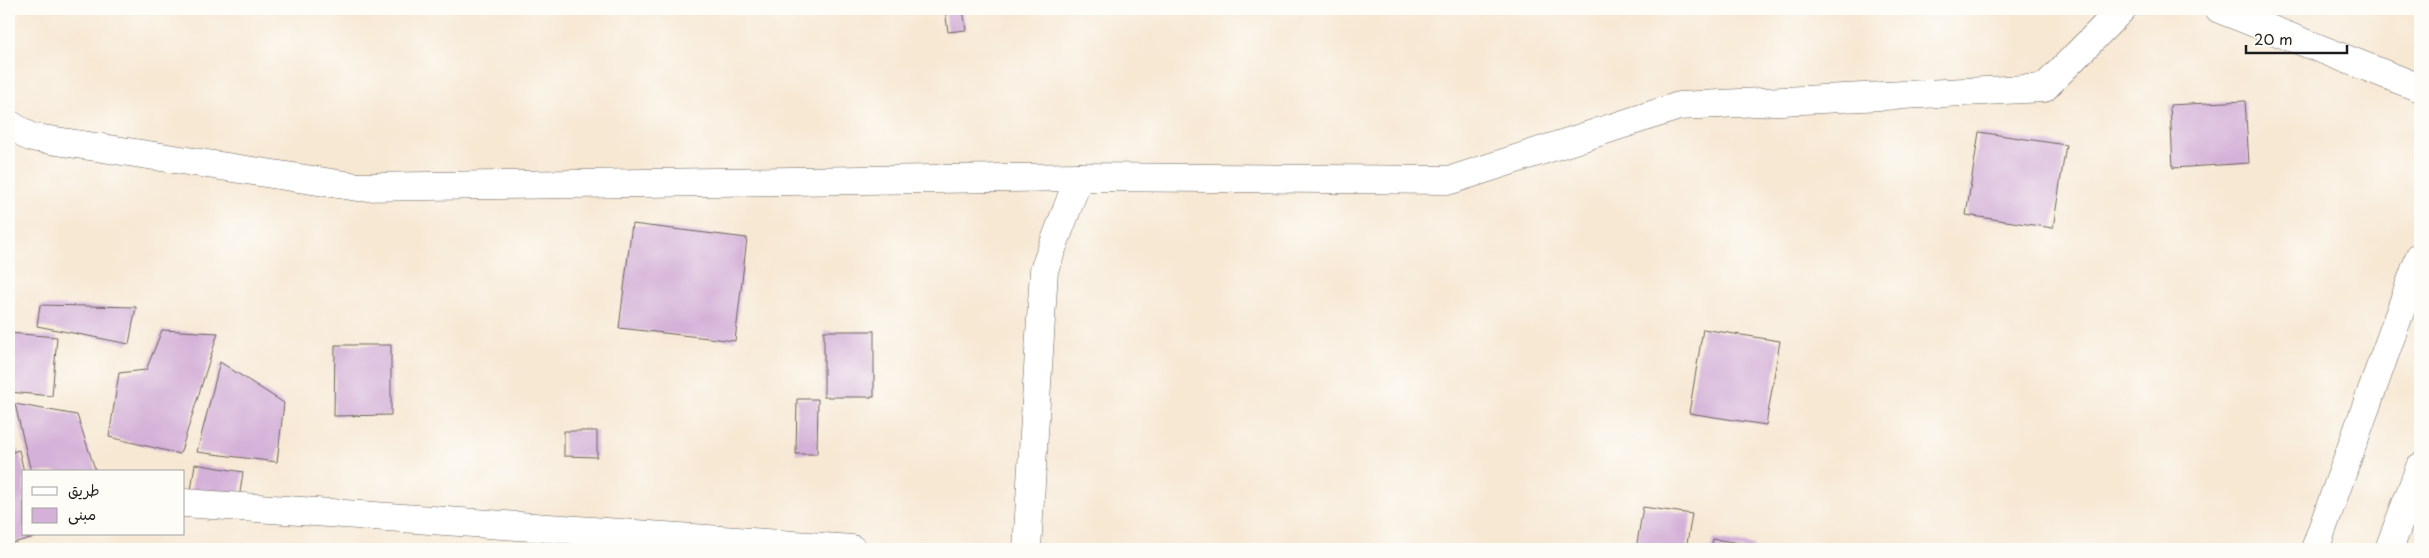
<svg xmlns="http://www.w3.org/2000/svg" width="2429" height="558" viewBox="0 0 2429 558" font-family="'Playpen Sans','Playpen Sans Arabic',sans-serif">
<rect width="100%" height="100%" fill="#fdfcf7"/>
<filter id="ink" filterUnits="userSpaceOnUse"><feTurbulence type="fractalNoise" baseFrequency=".02" numOctaves="2"/><feDisplacementMap in="SourceGraphic" scale="10" xChannelSelector="R" yChannelSelector="G"/><feConvolveMatrix kernelMatrix="1 2 1 2 8 2 1 2 1" color-interpolation-filters="sRGB"/></filter>
<filter id="wash" filterUnits="userSpaceOnUse"><feTurbulence type="fractalNoise" baseFrequency=".0096" numOctaves="4" result="noise"/><feDisplacementMap in="SourceGraphic" scale="20" xChannelSelector="R" yChannelSelector="G"/><feGaussianBlur stdDeviation="1.12" result="paint"/><feColorMatrix in="noise" values="0 0 0 0 0 0 0 0 0 0 0 0 0 0 0 0 0 1.4 0 .05"/><feComposite in="paint" operator="in"/></filter>
<g filter="url(#wash)">
<rect width="100%" height="100%" fill="#f7e8d4"/>
<g id="blocks">
<g fill="#d4b1d8">
<polygon points="611,9 628,9 628,12 610,11"/>
<polygon points="945,9 963,9 966,30 948,32"/>
<polygon points="2245,101 2249,163 2173,168 2170,105"/>
<polygon points="1979,132 2066,145 2053,228 1966,215"/>
<polygon points="632,224 747,238 735,341 619,328"/>
<polygon points="40,305 136,307 129,344 37,326"/>
<polygon points="1703,329 1780,341 1766,425 1689,413"/>
<polygon points="162,330 218,333 180,454 109,437 119,373 146,370"/>
<rect x="824" y="331" width="50" height="66"/>
<polygon points="9,333 57,337 52,396 9,392"/>
<polygon points="335,345 391,345 391,415 334,416"/>
<polygon points="220,362 284,403 277,462 197,452"/>
<polygon points="797,399 818,399 817,454 796,454"/>
<polygon points="15,404 77,415 96,472 31,472"/>
<polygon points="564,431 597,431 597,457 564,456"/>
<polygon points="19,450 24,472 24,534 42,535 9,544 9,453"/>
<polygon points="195,464 243,472 239,499 191,491"/>
<polygon points="1643,507 1692,514 1686,549 1636,549"/>
<polygon points="1713,539 1754,545 1754,549 1711,549"/>
</g>
</g>
</g>
<g filter="url(#ink)">
<use href="#blocks" fill-opacity="0" stroke="#69635c" stroke-width="1"/>
<g fill="none" stroke-linecap="round" stroke-linejoin="round">
<g stroke="#69635c" stroke-width="29">
<g id="street">
<polyline points="2219,9 2420,88"/>
<polyline points="9,124 30,137 358,187 1079,177 1451,180 1679,106 2044,88 2122,9"/>
<polyline points="184,503 852,549"/>
<polyline points="1027,549 1044,270 1079,177"/>
<polyline points="2315,549 2420,256"/>
<polyline points="2389,549 2420,467"/>
</g>
</g>
<use href="#street" stroke="#fff" stroke-width="28"/>
</g>
</g>
<rect width="2429" height="558" fill="none" stroke="#fdfcf7" stroke-width="30"/>
<rect x="22" y="470" width="162" height="65" fill="#fdfcf7" stroke="#a3a29f"/>
<rect x="32" y="487" width="25" height="8" fill="#ffffff" stroke="#a3a29f"/>
<text x="68" y="496" font-size="15" fill="#1c1c1c">طريق</text>
<rect x="32" y="508" width="25" height="15" fill="#d4b1d8" stroke="#a3a29f"/>
<text x="68" y="520" font-size="15" fill="#1c1c1c">مبنى</text>
<path d="M2246 45v8h101v-8" fill="none" stroke="#1c1c1c" stroke-width="2.5"/>
<text x="2254" y="45" font-size="15" fill="#1c1c1c" stroke="#fdfcf7" stroke-width="4" paint-order="stroke">20 m</text>
</svg>
